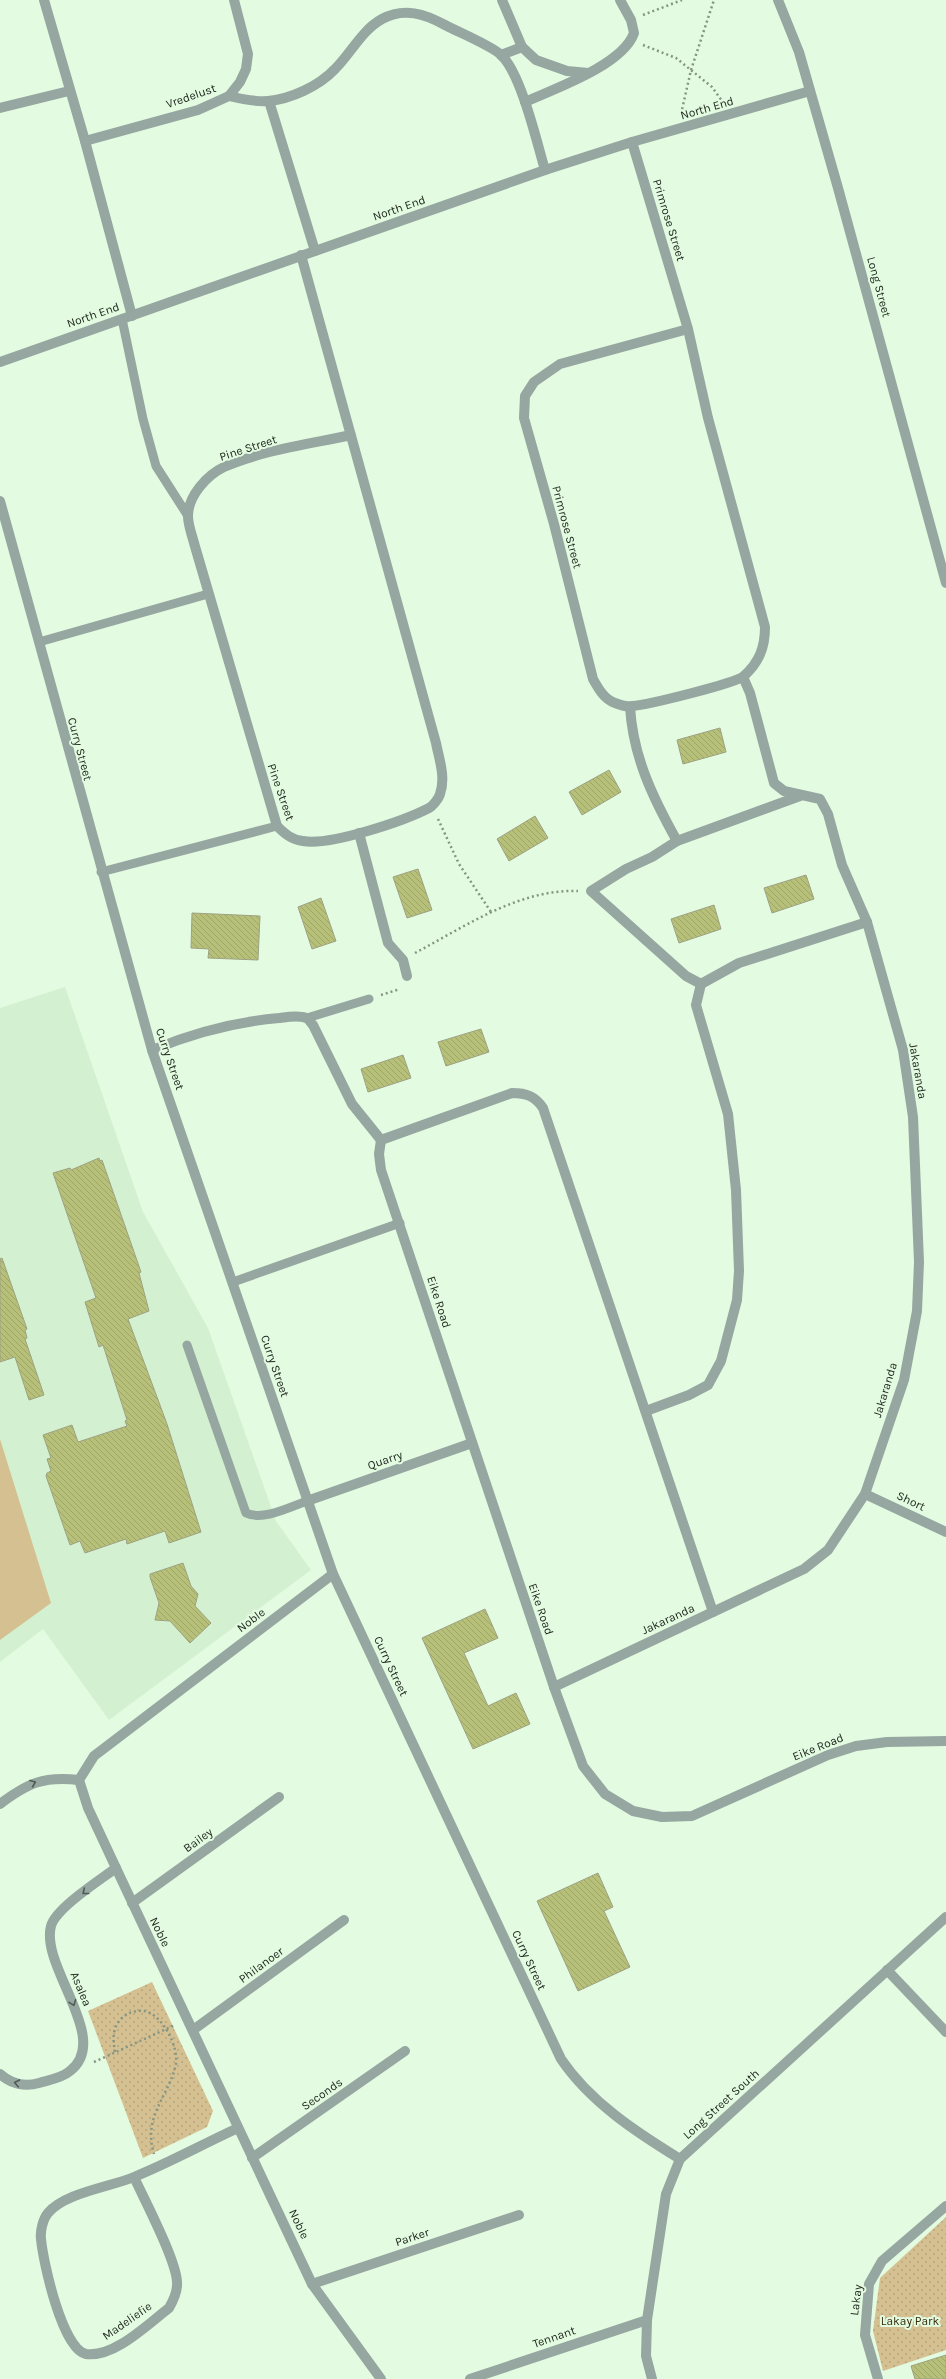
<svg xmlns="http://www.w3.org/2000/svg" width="946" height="2379" viewBox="0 0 946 2379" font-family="Karla,sans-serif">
<defs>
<pattern id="park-dots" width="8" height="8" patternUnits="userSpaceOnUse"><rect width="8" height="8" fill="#d5c091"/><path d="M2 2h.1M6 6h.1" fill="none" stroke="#b7a57d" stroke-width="1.8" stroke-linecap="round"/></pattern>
<pattern id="building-back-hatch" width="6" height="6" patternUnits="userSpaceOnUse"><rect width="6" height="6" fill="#b7c079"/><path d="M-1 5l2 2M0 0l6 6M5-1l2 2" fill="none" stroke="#9da568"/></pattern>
</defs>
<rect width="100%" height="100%" fill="#e3fbe0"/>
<polygon fill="#d3f1d0" points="65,987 143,1212 208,1328 276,1521 311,1570 109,1720 43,1629 0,1662 0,1008"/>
<polygon fill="#d5c091" points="0,1439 51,1603 0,1640"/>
<g fill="url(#park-dots)">
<polygon points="152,1982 213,2111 207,2127 143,2158 88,2011"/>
<polygon points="946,2217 946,2350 883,2371 873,2331 880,2278"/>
</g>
<g fill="url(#building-back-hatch)" stroke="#9da283">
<polygon points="720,728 726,752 683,764 677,740"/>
<polygon points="609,770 621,792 582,815 569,792"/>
<polygon points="535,816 548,838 509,861 497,839"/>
<polygon points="418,869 432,910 407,918 393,877"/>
<polygon points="806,875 814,899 772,913 764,888"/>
<polygon points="321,898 336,941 312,949 298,907"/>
<polygon points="714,905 721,929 679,943 671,919"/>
<polygon points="192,913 260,916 258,960 208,958 209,949 191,948"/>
<polygon points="481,1029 489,1052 446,1066 438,1042"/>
<polygon points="403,1055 411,1078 368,1092 361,1069"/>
<polygon points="99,1158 100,1161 102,1160 141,1272 139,1273 149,1311 128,1319 167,1424 201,1532 169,1543 165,1531 127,1544 126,1539 85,1553 80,1541 70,1545 46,1476 47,1473 51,1471 47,1459 51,1458 43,1435 72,1425 78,1442 127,1426 125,1421 127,1420 103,1345 99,1347 85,1302 96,1298 53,1173 70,1168 71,1170"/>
<polygon points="2,1258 27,1329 25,1330 27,1338 25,1339 44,1395 29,1400 15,1357 0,1362 0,1259"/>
<polygon points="183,1563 191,1586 198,1594 195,1606 211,1623 190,1643 170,1621 155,1620 159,1603 150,1577 150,1574"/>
<polygon points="485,1609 498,1638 464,1653 488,1706 516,1693 530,1724 473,1749 422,1638"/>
<polygon points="598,1873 613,1907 604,1911 630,1967 578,1991 537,1901"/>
<polygon points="946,2355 946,2379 915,2379 911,2366"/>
</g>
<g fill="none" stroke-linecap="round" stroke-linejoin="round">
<g stroke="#859583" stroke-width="2.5" stroke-dasharray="2 3" stroke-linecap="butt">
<polyline points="643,15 682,0"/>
<polyline points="643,45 676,58 712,87 722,101"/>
<polyline points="681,114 691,70 714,0"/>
<polyline points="438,819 459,864 491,912"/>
<path d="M415,953C466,926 519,889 578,891"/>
<polyline points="381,995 400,989"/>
<path d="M115,2052C113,2040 112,2030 120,2020C126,2013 135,2010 144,2011C163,2014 181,2050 175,2068C166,2100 143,2117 154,2154"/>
<polyline points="94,2062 175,2025"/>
</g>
<g stroke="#96a6a0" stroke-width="9">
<polyline points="122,319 143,419 156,466 188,516"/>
<polyline points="39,642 208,594"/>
<polyline points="101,872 277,826"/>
<polyline points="307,1018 369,999"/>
<polyline points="233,1282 400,1223"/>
<path d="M187,1345L246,1513C263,1521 290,1507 307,1501"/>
</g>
<g stroke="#96a6a0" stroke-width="10">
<polyline points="44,0 85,141 132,316"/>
<polyline points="502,0 522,47"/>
<polyline points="501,55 522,47 536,60 567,71 588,73"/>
<path d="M229,96C241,99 255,102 268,101C291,99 319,86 335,69C351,53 362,30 382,19C404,7 425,14 445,25C458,32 492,46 501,55C521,73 537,143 545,170"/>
<polyline points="269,101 315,251"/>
<path d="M525,102C554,89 623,65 634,33L631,20L620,0"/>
<polyline points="0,108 69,91"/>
<polyline points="85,141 198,110 229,96 240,82 246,69 248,54 234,0"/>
<path d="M632,142L688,329L708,418L765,627C765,648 759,662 744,676C736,683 648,705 632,706C627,707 620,705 615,703C604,699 598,688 593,679L554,524L524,418L525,396L534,382L560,364L688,329"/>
<path d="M301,255L436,743C439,759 446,777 440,794C439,798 433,806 429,808C404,821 330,846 303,841C292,840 285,834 277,826L194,543C192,535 188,525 188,516C188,496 207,475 224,467C263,450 310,444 351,435"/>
<polyline points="0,362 545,170 632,142 810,91"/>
<path d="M0,501L152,1050L333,1574L561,2059C590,2102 636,2132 680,2159"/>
<path d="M630,707C633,757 653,798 677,841"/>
<polyline points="359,833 388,943 403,960 407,976"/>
<polyline points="701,984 686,976 591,891 626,869 652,857 677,841 800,796"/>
<path d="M152,1050C193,1033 234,1022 279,1018C287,1017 299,1015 306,1018C309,1019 311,1023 313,1025L352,1104L381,1140"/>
<polyline points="381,1140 379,1154 381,1170 554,1687 583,1766 605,1794 633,1811 662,1817 692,1816 828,1755 856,1746 887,1742 946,1741"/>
<path d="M381,1140L512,1093C526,1093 535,1096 543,1108L713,1612"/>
<polyline points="646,1411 689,1395 708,1385 721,1361 737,1300 739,1271 736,1190 728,1114 696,1005 701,984 739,963 867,922"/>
<polyline points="865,1494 946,1532"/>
<polyline points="307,1501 472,1443"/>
<polyline points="333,1574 94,1756 79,1780 88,1808 116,1868 312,2284 381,2379"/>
<polyline points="554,1687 804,1569 828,1550 865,1494 904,1380 917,1311 919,1262 913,1117 903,1050 867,922 842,865 828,814 820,799 784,791 774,783 750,693 743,677"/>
<path d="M0,1804C28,1783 43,1776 79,1780"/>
<polyline points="132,1903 279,1797"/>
<polyline points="887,1970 946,2032"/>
<polyline points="193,2030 344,1920"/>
<path d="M0,2074C11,2084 25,2087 39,2083C49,2080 62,2078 70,2071C112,2039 40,1967 51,1926C56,1908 100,1880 116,1868"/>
<polyline points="252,2158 405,2051"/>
<path d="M134,2177C144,2199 179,2265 177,2285C177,2293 173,2301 169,2308C148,2324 114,2358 86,2354C62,2349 43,2261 41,2239C40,2231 43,2219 48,2213C64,2193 110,2187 134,2177C169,2163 203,2144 238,2128"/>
<polyline points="312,2284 519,2215"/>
<polyline points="470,2379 647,2320"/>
<polyline points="878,2379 865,2335 869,2284 882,2261 946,2206"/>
</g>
<g stroke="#96a6a0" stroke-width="10">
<polyline points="778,0 799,52 838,188 946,583"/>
<polyline points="652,2379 646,2356 647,2320 666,2194 680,2159 946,1917"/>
</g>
</g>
<defs><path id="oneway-chevron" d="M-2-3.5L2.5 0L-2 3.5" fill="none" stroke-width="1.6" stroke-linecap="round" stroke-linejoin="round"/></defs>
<g stroke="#505c53">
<use href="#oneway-chevron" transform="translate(33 1783) rotate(-22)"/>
<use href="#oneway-chevron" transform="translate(85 1892) rotate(141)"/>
<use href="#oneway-chevron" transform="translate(73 2003) rotate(69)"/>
<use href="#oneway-chevron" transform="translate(17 2083) rotate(-169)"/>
</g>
<g text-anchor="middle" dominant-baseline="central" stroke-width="4" stroke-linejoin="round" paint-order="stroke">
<g font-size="12" fill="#212a20" stroke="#e3fbe0">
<text transform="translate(191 96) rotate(-19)">Vredelust</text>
<text transform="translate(707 108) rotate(-16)">North End</text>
<text transform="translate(399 208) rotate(-19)">North End</text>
<text transform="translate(669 220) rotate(73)">Primrose Street</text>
<text transform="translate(879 287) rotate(75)">Long Street</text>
<text transform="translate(93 315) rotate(-19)">North End</text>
<text transform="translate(248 448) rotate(-18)">Pine Street</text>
<text transform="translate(567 527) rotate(75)">Primrose Street</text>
<text transform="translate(80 749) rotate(75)">Curry Street</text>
<text transform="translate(281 792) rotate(71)">Pine Street</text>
<text transform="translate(170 1059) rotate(71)">Curry Street</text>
<text transform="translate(918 1071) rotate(80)">Jakaranda</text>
<text transform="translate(439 1302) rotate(72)">Eike Road</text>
<text transform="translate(275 1366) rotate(71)">Curry Street</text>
<text transform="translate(885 1390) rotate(-73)">Jakaranda</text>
<text transform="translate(385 1460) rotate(-19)">Quarry</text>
<text transform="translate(911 1501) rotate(25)">Short</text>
<text transform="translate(541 1609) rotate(71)">Eike Road</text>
<text transform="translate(668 1619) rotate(-25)">Jakaranda</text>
<text transform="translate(251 1620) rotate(-37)">Noble</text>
<text transform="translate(391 1666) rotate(65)">Curry Street</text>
<text transform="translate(818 1747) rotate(-22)">Eike Road</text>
<text transform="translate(198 1840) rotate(-36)">Bailey</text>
<text transform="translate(160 1932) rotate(64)">Noble</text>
<text transform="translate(529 1960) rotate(65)">Curry Street</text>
<text transform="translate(261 1965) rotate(-36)">Philanoer</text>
<text transform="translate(81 1989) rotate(67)">Asalea</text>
<text transform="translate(322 2094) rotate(-35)">Seconds</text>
<text transform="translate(721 2104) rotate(-42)">Long Street South</text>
<text transform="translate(299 2224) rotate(65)">Noble</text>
<text transform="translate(412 2237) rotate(-18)">Parker</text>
<text transform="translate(856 2300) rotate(-83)">Lakay</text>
<text transform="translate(127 2321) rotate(-35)">Madeliefie</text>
<text transform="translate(554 2337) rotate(-19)">Tennant</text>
</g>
<g font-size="12" fill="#382b0b" stroke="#e3fbe0">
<text x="910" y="2321">Lakay Park</text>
</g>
</g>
</svg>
